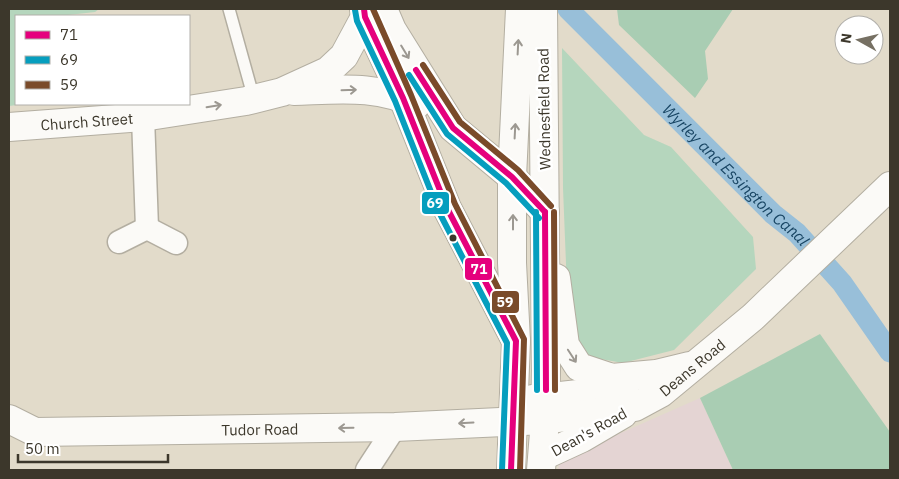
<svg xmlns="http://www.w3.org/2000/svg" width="899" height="479" viewBox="0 0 899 479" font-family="'IBM Plex Sans',sans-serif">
<rect width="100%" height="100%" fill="#e2dbca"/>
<polygon fill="#e4d4d3" points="700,398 733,470 558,470 560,460"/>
<g fill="#b5d6bd">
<polygon points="9,9 99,9 95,12 59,16 16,16 16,104 24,104 9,106"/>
<polygon points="562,48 644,135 671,147 753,237 756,269 674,350 623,363 584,356 572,339 567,289 563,188"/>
</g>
<g fill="#a9cdb3">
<polygon points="617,9 733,9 705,51 708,79 695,98 619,25"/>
<polygon points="820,334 890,432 890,470 733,470 700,398"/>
</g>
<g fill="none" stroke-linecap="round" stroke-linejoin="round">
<path stroke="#98bfd9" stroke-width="21" id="s1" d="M568,9L773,214L797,233L842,283L890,352"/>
<g stroke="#b3aea1" stroke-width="14">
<polyline id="service" points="229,9 254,99"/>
</g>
<g stroke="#b3aea1" stroke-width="25">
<g id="minor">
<polyline points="143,117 147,228"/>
<polyline points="119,242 147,228 176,243"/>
<polyline points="367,470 395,427"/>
</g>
</g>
<g stroke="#b3aea1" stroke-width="30">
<g id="tertiary">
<polyline points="364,9 365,17 403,98 447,208 516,341"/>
<polyline points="383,9 392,30 453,128 512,177 545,212"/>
<path d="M294,91C334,90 380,84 416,105"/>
<path id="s2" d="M9,127L143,117L246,101L282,92L328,71L344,56L365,17"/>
<polyline points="556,278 565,345 579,367 612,378 656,374 689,366"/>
<polyline points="525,408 533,399 597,392 626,383"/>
<path id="s3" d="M9,419L35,432L395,427L545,420L635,407L661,393L753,317L890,186"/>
<polyline points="543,456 582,438 623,414"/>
</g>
</g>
<g stroke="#b3aea1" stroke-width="30">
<g id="primary">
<polyline points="511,470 516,341 512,263 512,177 520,9"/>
<polyline points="541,470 545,420 546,370 543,9"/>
</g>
</g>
<use href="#service" stroke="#fbfaf7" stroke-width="11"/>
<use href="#minor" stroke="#fbfaf7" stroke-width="22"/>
<use href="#tertiary" stroke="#fbfaf7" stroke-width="28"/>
<use href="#primary" stroke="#fbfaf7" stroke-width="28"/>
<g stroke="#fff" stroke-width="10">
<g id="bus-1">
<polyline points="364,9 365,17 403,98 447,208 516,341 511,470"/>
<polyline points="416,70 453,128 512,177 545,212"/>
<polyline points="545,212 546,390"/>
</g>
</g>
<g stroke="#fff" stroke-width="10">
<g id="bus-2">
<polyline points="355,10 357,21 395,101 439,212 507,343 502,470"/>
<polyline points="409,75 447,134 506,183 539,218"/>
<polyline points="536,212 537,390"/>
</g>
</g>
<g stroke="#fff" stroke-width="10">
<g id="bus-3">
<polyline points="373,9 411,95 455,204 524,339 520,470"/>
<polyline points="423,65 460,122 518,170 551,206"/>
<polyline points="554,212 555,390"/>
</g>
</g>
<use href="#bus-1" stroke="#e5007d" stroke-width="6"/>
<use href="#bus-2" stroke="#069ebe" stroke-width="6"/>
<use href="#bus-3" stroke="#7a4b2a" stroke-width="6"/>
</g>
<defs><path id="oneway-shaft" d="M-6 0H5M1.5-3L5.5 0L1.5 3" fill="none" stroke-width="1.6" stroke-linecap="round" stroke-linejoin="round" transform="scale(1.25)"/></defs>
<g stroke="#9c9891">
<use href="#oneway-shaft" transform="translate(518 47) rotate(-87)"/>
<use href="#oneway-shaft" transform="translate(405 52) rotate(59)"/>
<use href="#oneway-shaft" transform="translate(349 90) rotate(-2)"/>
<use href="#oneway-shaft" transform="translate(214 106) rotate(-9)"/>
<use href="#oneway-shaft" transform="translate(515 131) rotate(-87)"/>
<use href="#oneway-shaft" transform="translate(513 222) rotate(-90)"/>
<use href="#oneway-shaft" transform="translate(572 356) rotate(57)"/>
<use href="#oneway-shaft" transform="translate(466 423) rotate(177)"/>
<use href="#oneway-shaft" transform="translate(346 428) rotate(179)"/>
</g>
<circle fill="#3c372b" stroke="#fff" stroke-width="2" cx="453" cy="238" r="4.5"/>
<g text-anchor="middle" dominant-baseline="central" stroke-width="5" stroke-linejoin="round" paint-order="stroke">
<g font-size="15" fill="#3c372b" stroke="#fff">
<text transform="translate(544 109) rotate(-91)">Wednesfield Road</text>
<text stroke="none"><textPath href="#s2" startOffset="78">Church Street</textPath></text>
<text stroke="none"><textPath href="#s3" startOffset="700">Deans Road</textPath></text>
<text stroke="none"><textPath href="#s3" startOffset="254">Tudor Road</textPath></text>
<text transform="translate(589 432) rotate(-29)">Dean's Road</text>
</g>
<g font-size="16" font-style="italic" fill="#184563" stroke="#fff">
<text stroke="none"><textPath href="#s1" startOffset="236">Wyrley and Essington Canal</textPath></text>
</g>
</g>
<g stroke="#fff" stroke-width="2">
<rect x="421" y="191" width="29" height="24" rx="5" fill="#069ebe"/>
<rect x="464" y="257" width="29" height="24" rx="5" fill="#e5007d"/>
<rect x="491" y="290" width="29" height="24" rx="5" fill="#7a4b2a"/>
</g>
<g font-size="14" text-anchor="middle" font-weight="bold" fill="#fff">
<text x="435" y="208">69</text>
<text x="479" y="274">71</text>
<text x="505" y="307">59</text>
</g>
<rect width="899" height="479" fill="none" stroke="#3c372b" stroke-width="20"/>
<rect x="15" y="15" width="175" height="90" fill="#ffffff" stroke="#b1afaa"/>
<rect x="25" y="31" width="25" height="8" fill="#e5007d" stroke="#b1afaa"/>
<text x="60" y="40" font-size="15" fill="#3c372b">71</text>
<rect x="25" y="56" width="25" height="8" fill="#069ebe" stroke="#b1afaa"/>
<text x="60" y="65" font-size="15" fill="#3c372b">69</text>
<rect x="25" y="81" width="25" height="8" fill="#7a4b2a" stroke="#b1afaa"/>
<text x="60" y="90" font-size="15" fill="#3c372b">59</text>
<g transform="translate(859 40) rotate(278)"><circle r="24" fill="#ffffff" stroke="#b1afaa"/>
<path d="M0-4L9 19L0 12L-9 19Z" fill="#767063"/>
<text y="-8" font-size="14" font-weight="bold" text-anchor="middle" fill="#3c372b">N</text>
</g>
<path d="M18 454v8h150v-8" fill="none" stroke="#3c372b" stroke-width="2.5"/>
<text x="25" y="454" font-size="15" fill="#3c372b" stroke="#ffffff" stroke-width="4" paint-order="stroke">50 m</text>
</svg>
